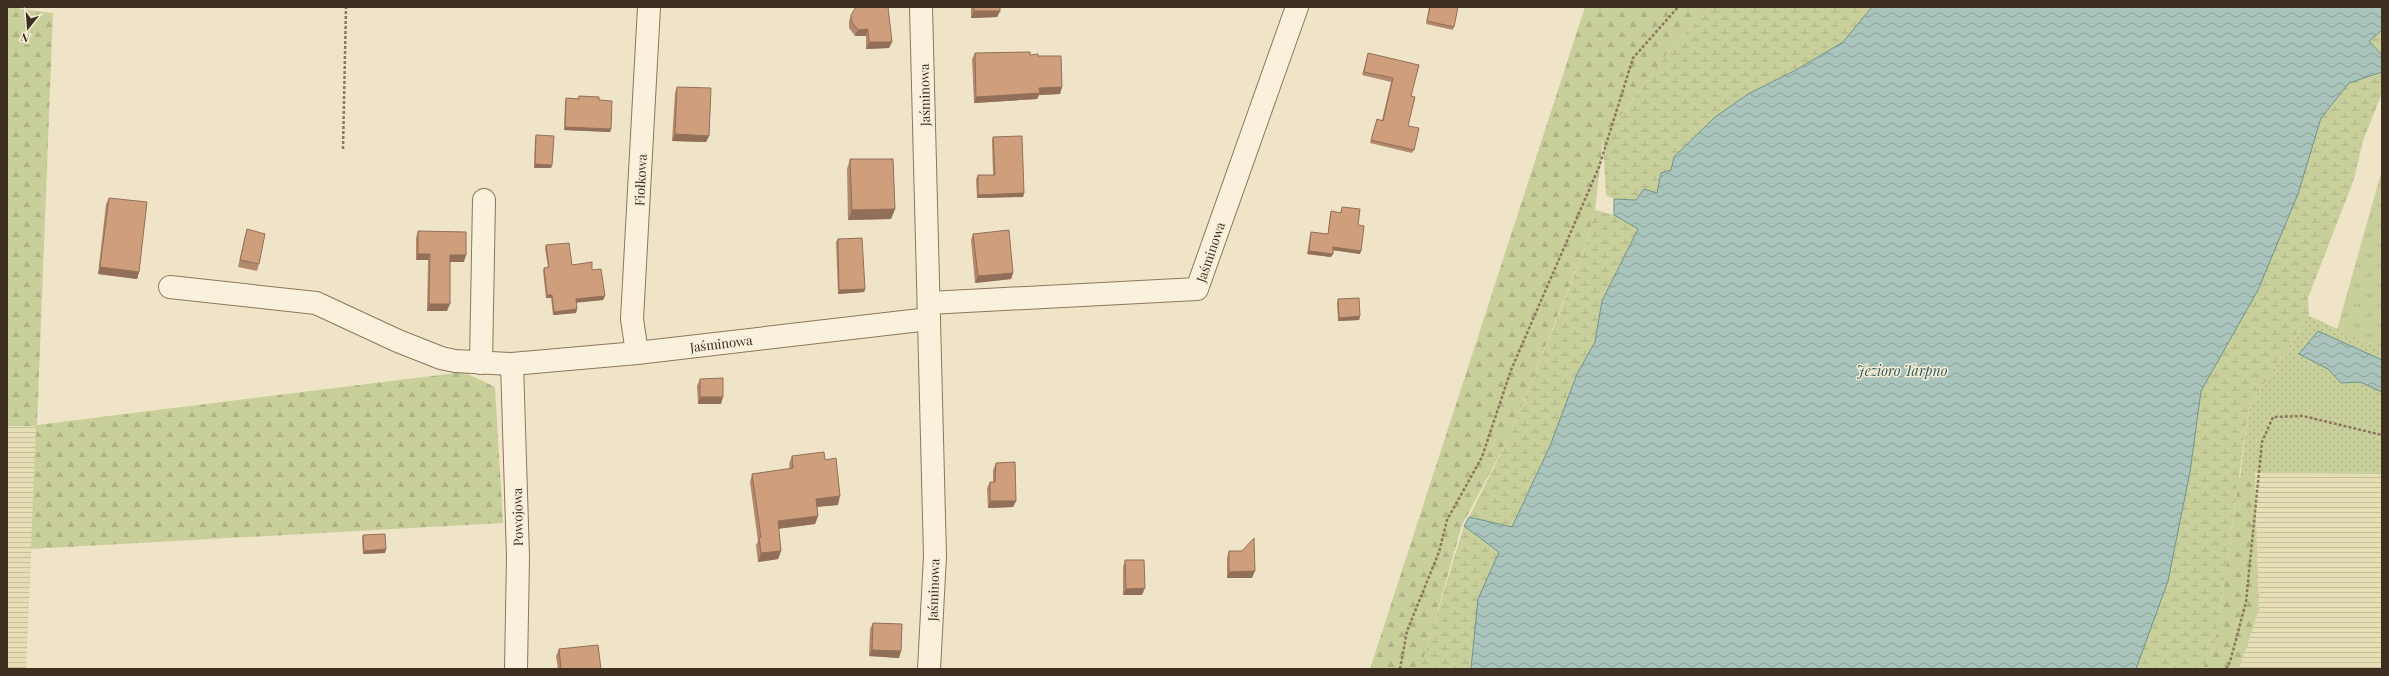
<svg xmlns="http://www.w3.org/2000/svg" width="2389" height="676" viewBox="0 0 2389 676" font-family="'Playfair Display',serif">
<defs>
<pattern id="farmland-rules" width="6" height="5" patternUnits="userSpaceOnUse"><rect width="6" height="5" fill="#e6deb5"/><path d="M0 2.5h6" fill="none" stroke="#c6bf9b"/></pattern>
<pattern id="grass-tufts" width="24" height="20" patternUnits="userSpaceOnUse"><rect width="24" height="20" fill="#c9cf9b"/><path d="M3 7l-1-3M5 7V3M7 7l1-3M15 17l-1-3M17 17v-4M19 17l1-3" fill="none" stroke="#aeb285"/></pattern>
<pattern id="forest-firs" width="22" height="20" patternUnits="userSpaceOnUse"><rect width="22" height="20" fill="#c9cf9b"/><path d="M5 1l3.5 6h-7zM16 11l3.5 6h-7z" fill="#aeb285"/></pattern>
<pattern id="wetland-marsh" width="20" height="14" patternUnits="userSpaceOnUse"><rect width="20" height="14" fill="#c9cf9b"/><path d="M1 5h8M5 5V1M11 12h8M15 12V8" fill="none" stroke="#aeb285"/></pattern>
<pattern id="park-dots" width="8" height="8" patternUnits="userSpaceOnUse"><rect width="8" height="8" fill="#c9cf9b"/><path d="M2 2h.1M6 6h.1" fill="none" stroke="#aeb285" stroke-width="1.8" stroke-linecap="round"/></pattern>
<pattern id="water-waves" width="16" height="10" patternUnits="userSpaceOnUse"><rect width="16" height="10" fill="#a9c4bc"/><path d="M0 5q4-4 8 0t8 0" fill="none" stroke="#8ba098"/></pattern>
</defs>
<rect width="100%" height="100%" fill="#f0e4c8"/>
<g fill="url(#farmland-rules)">
<polygon points="7,426 37,426 26,669 7,669"/>
<polygon points="2255,473 2382,474 2382,669 2239,669 2259,610"/>
</g>
<polygon fill="url(#grass-tufts)" points="2382,170 2382,349 2337,329"/>
<g fill="url(#forest-firs)">
<polygon points="7,7 20,7 20,9 53,13 37,425 464,372 495,387 503,523 31,549 36,426 7,426"/>
<polygon points="1585,7 1713,7 1675,43 1603,139 1595,210 1585,248 1509,437 1462,525 1421,669 1370,669"/>
<polygon points="2255,473 2259,610 2239,669 2202,669 2215,644 2239,477"/>
</g>
<g fill="url(#wetland-marsh)">
<polygon points="1713,7 1872,7 1843,42 1796,70 1748,94 1715,117 1675,157 1671,170 1657,193 1644,189 1636,200 1614,199 1606,195 1603,139 1675,43"/>
<polygon points="2382,30 2382,55 2369,41"/>
<polygon points="2382,72 2382,93 2363,141 2354,179 2308,298 2309,316 2249,407 2215,644 2202,669 2136,669 2168,581 2190,472 2201,391 2258,290 2298,194 2321,118 2349,83"/>
<polygon points="1595,210 1614,215 1638,229 1602,301 1595,342 1577,374 1550,446 1512,528 1469,517 1509,437 1563,304 1585,248"/>
<polygon points="1464,526 1499,552 1478,599 1471,669 1420,669"/>
</g>
<polygon fill="url(#park-dots)" points="2309,316 2382,349 2382,474 2255,473 2240,477 2249,407"/>
<g fill="url(#water-waves)" stroke="#6f938a">
<polygon points="1872,7 2382,7 2382,30 2369,41 2382,55 2382,72 2349,83 2321,118 2298,194 2258,290 2201,391 2190,472 2168,581 2136,669 1471,669 1478,599 1499,552 1464,526 1469,517 1512,527 1550,446 1577,374 1595,342 1602,301 1638,229 1614,215 1614,199 1636,200 1644,189 1657,193 1661,173 1671,170 1674,157 1715,117 1748,94 1796,70 1843,42"/>
<polygon points="2318,331 2382,360 2382,392 2360,382 2341,383 2328,369 2299,354"/>
</g>
<g fill="none" stroke-linecap="round" stroke-linejoin="round">
<g stroke="#8d765c" stroke-width="24">
<g id="minor">
<polyline points="921,7 935,556 929,669"/>
<polyline points="170,287 316,303 398,341 441,358 455,361 512,364 637,353 929,319"/>
<polyline points="929,303 1197,289 1297,7"/>
<polyline points="637,353 632,319 649,7"/>
<polyline points="481,363 484,200"/>
<polyline points="512,364 518,557 516,669"/>
</g>
</g>
<g stroke="#8d765c" stroke-width="2.5" stroke-dasharray="3 2" stroke-linecap="butt">
<polyline points="343,149 346,7"/>
<polyline points="1400,669 1407,631 1439,552 1447,520 1482,457 1511,370 1599,167 1633,58 1678,7"/>
<polyline points="2226,669 2230,662 2246,602 2262,442 2273,417 2303,416 2382,435"/>
</g>
<use href="#minor" stroke="#faf1dc" stroke-width="22"/>
</g>
<g fill="#b2896c">
<polygon points="971,7 1000,7 1000,11 997,17 971,18"/>
<polygon points="1429,7 1458,7 1453,30 1426,24"/>
<polygon points="851,15 892,42 889,48 866,49 866,36 855,36 849,28 849,21"/>
<polygon points="975,53 1030,55 1038,56 1062,87 1060,94 1039,95 1037,99 974,103 972,59"/>
<polygon points="1368,53 1411,96 1408,126 1414,150 1412,153 1370,143 1377,119 1382,120 1391,82 1362,75"/>
<polygon points="677,87 709,136 706,142 672,141 675,93"/>
<polygon points="579,96 599,100 611,129 610,132 564,130 565,102 566,98 578,99"/>
<polygon points="536,135 552,165 551,168 534,168 535,138"/>
<polygon points="993,137 1024,193 1023,197 977,198 976,179 978,175 993,175 992,140"/>
<polygon points="850,159 895,209 891,219 848,220 847,169"/>
<polygon points="109,198 139,272 137,279 98,274 106,204"/>
<polygon points="1342,207 1358,225 1360,254 1333,250 1331,257 1307,254 1310,235 1311,232 1328,234 1330,215 1331,211 1340,213"/>
<polygon points="247,229 259,264 257,271 238,267 245,236"/>
<polygon points="418,231 464,262 450,262 447,311 427,311 428,260 416,260 416,238"/>
<polygon points="973,234 1013,273 1011,279 975,283 971,240"/>
<polygon points="838,239 865,289 864,292 838,294 836,242"/>
<polygon points="546,245 572,265 592,270 605,296 603,300 576,302 577,309 576,313 553,315 551,298 546,298 543,271 544,268 548,267 545,248"/>
<polygon points="1338,299 1360,316 1359,320 1338,321 1337,303"/>
<polygon points="700,379 721,404 698,404 697,386"/>
<polygon points="792,456 825,460 838,505 817,507 818,516 815,524 778,529 781,551 778,559 758,562 756,545 758,541 750,482 752,474 790,469 789,464"/>
<polygon points="996,463 1016,501 1013,507 988,508 987,488 990,482 993,482 993,470"/>
<polygon points="363,535 386,549 385,553 363,554 362,538"/>
<polygon points="1229,551 1252,578 1227,578 1227,558"/>
<polygon points="1125,560 1142,595 1123,595 1123,567"/>
<polygon points="873,623 901,651 899,658 869,656 870,629"/>
<polygon points="559,649 601,669 558,669 556,656"/>
</g>
<g fill="#916f58">
<polygon points="974,11 1000,11 997,17 971,18"/>
<polygon points="868,29 866,36 855,36 858,30"/>
<polygon points="869,42 892,42 889,48 866,49"/>
<polygon points="1062,87 1060,94 1039,95 1037,99 974,103 976,97 1039,88"/>
<polygon points="565,127 611,129 610,132 564,130"/>
<polygon points="675,134 709,136 706,142 672,141"/>
<polygon points="535,164 552,165 551,168 534,168"/>
<polygon points="1024,193 1023,197 977,198 978,195"/>
<polygon points="895,209 891,219 848,220 852,210"/>
<polygon points="1333,247 1361,251 1360,254 1332,250"/>
<polygon points="1309,251 1333,254 1331,257 1307,254"/>
<polygon points="418,254 430,254 428,260 416,260"/>
<polygon points="450,255 466,255 464,262 448,262"/>
<polygon points="100,267 139,272 137,279 98,274"/>
<polygon points="1013,273 1011,279 975,283 978,276"/>
<polygon points="865,289 864,292 838,294 839,290"/>
<polygon points="547,295 552,295 551,298 546,298"/>
<polygon points="605,296 603,300 574,303 576,299"/>
<polygon points="429,304 450,304 447,311 427,311"/>
<polygon points="577,309 576,313 553,315 554,312"/>
<polygon points="1360,316 1359,320 1338,321 1339,318"/>
<polygon points="700,397 723,397 721,404 698,404"/>
<polygon points="840,496 838,505 813,507 816,499"/>
<polygon points="990,501 1016,501 1013,507 988,508"/>
<polygon points="818,516 815,524 775,529 778,521"/>
<polygon points="386,549 385,553 363,554 364,551"/>
<polygon points="781,551 778,559 758,562 761,553"/>
<polygon points="1255,571 1252,578 1227,578 1229,572"/>
<polygon points="1145,588 1142,595 1123,595 1126,589"/>
<polygon points="872,650 901,651 899,658 869,656"/>
</g>
<g fill="#cf9f7d" stroke="#916f58">
<polygon points="856,7 888,7 892,42 869,42 868,29 858,30 852,22 851,15"/>
<rect x="974" y="7" width="26" height="4"/>
<polygon points="1430,7 1458,7 1454,27 1427,21"/>
<polygon points="1030,52 1030,55 1038,54 1038,56 1061,56 1062,87 1039,88 1040,93 976,97 975,53"/>
<polygon points="1368,53 1419,65 1411,96 1415,97 1408,126 1419,128 1414,150 1371,140 1377,119 1383,121 1393,78 1364,72"/>
<polygon points="677,87 711,88 709,136 675,134"/>
<polygon points="579,96 599,97 599,100 612,101 611,129 565,127 566,98 579,99"/>
<polygon points="536,135 554,136 552,165 535,164"/>
<polygon points="1022,136 1024,193 978,195 978,175 995,175 993,137"/>
<polygon points="850,159 893,159 895,209 852,210"/>
<polygon points="109,198 147,202 139,272 100,267"/>
<polygon points="1342,207 1360,209 1358,225 1364,226 1361,251 1333,247 1333,254 1309,251 1311,232 1328,234 1331,211 1341,213"/>
<polygon points="247,229 265,234 259,264 240,260"/>
<polygon points="1009,230 1013,273 978,276 973,234"/>
<polygon points="418,231 466,232 466,255 450,255 450,304 429,304 430,254 418,254"/>
<polygon points="862,238 865,289 839,290 838,239"/>
<polygon points="569,243 572,265 592,262 592,270 601,269 605,296 576,299 577,309 554,312 552,295 547,295 544,268 549,267 546,245"/>
<polygon points="1359,298 1360,316 1339,318 1338,299"/>
<polygon points="723,378 723,397 700,397 700,379"/>
<polygon points="824,452 825,460 836,458 840,496 816,499 818,516 778,521 781,551 761,553 759,537 761,537 752,474 793,468 792,456"/>
<polygon points="1015,462 1016,501 990,501 990,482 995,482 996,463"/>
<polygon points="385,534 386,549 364,551 363,535"/>
<polygon points="1254,538 1255,571 1229,572 1229,551 1242,551"/>
<polygon points="1125,560 1144,560 1145,588 1126,589"/>
<polygon points="873,623 902,624 901,651 872,650"/>
<polygon points="598,645 601,669 561,669 559,649"/>
</g>
<g text-anchor="middle" dominant-baseline="central" stroke-width="3" stroke-linejoin="round" paint-order="stroke">
<g font-size="13" fill="#3d2e20" stroke="#f7eed8">
<text transform="translate(924 95) rotate(-91)">Jaśminowa</text>
<text transform="translate(640 180) rotate(-87)">Fiołkowa</text>
<text transform="translate(1210 252) rotate(-71)">Jaśminowa</text>
<text transform="translate(721 343) rotate(-7)">Jaśminowa</text>
<text transform="translate(517 517) rotate(-91)">Powojowa</text>
<text transform="translate(933 590) rotate(-88)">Jaśminowa</text>
</g>
<g font-size="14" font-style="italic" fill="#2f5d5a" stroke="#f7eed8">
<text x="1902" y="370">Jezioro Tarpno</text>
</g>
</g>
<rect width="2389" height="676" fill="none" stroke="#3d2e20" stroke-width="16"/>
<g transform="translate(28 28) rotate(197)" stroke="#f7eed8" stroke-width="3" paint-order="stroke">
<path d="M0-3L7 15L0 10L-7 15Z" fill="#3d2e20"/>
<text y="-6" font-size="11" font-weight="bold" text-anchor="middle" fill="#3d2e20">N</text>
</g>
</svg>
